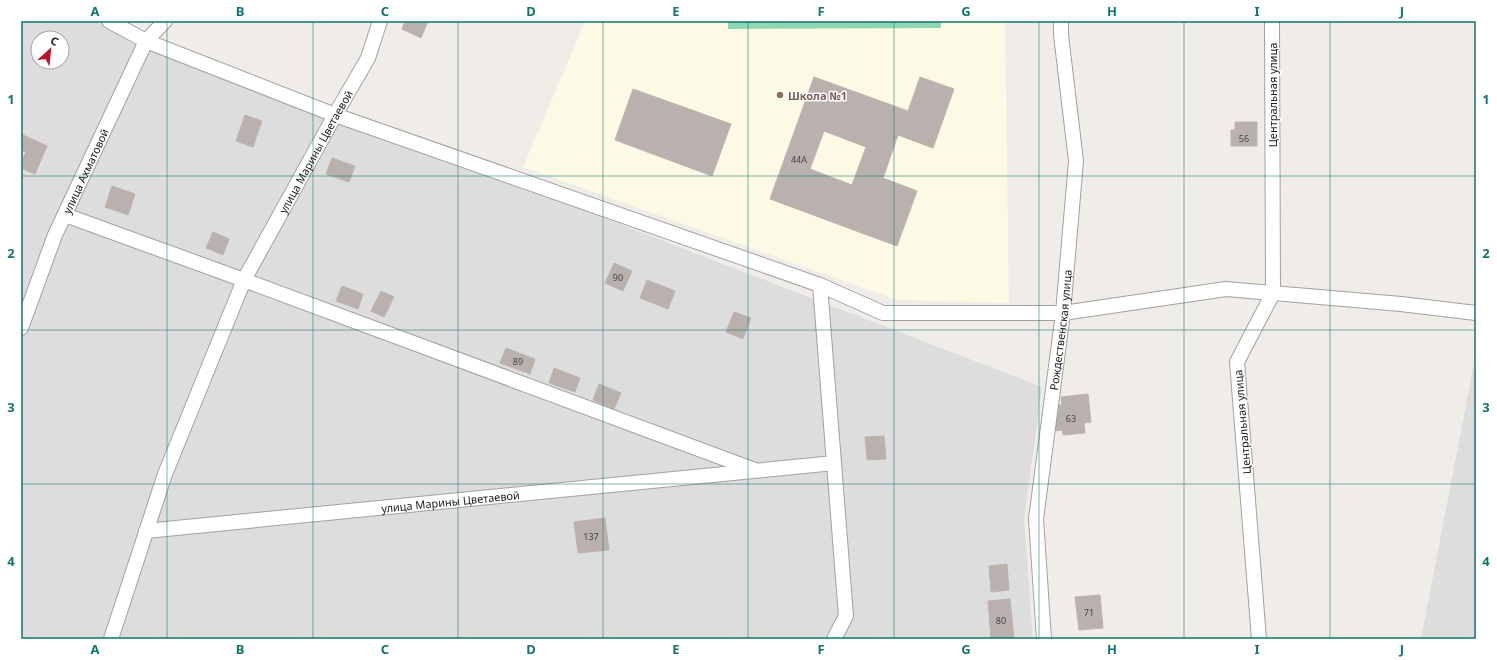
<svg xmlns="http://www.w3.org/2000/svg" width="1497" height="660" viewBox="0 0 1497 660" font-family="'Noto Sans',sans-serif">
<rect width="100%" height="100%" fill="#f0ece8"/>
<g fill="#dedddd" fill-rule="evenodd">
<path d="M21,21H93L1042,387L1024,520L1033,639H21ZM38,38H62V62H38Z"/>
<polygon points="1476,353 1476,639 1421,639"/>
</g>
<polygon fill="#fcf9e4" points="588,21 1005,21 1009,303 897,300 523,167 584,24"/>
<polygon fill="#8ed7b2" points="728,21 941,21 941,28 728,29"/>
<g fill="#b9b1ad" stroke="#c0b2ab" fill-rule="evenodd">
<polygon points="405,21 428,21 421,38 402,29"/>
<path d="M814,77L908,111L920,77L954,89L933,148L898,135L883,178L917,191L897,246L770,199ZM824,131L866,147L852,185L810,169Z"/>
<polygon points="633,89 731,124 712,176 615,140"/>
<polygon points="245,115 262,121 253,147 236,141"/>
<polygon points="1235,122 1257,122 1257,146 1231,146 1231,130 1235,130"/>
<polygon points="23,135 47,146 35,174 21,168 21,163 26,152 21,150 21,139"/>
<polygon points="332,158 355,166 349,182 326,174"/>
<polygon points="112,186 135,194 128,215 105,207"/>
<polygon points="213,232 229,239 223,255 206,248"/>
<polygon points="614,263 632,271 623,291 605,283"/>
<polygon points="647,280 675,291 668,309 640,298"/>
<polygon points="342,286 363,294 358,309 336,301"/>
<polygon points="381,291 394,297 384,317 371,311"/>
<polygon points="734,312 751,318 743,339 726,332"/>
<polygon points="506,348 535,359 530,374 500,363"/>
<polygon points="554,368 580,378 575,392 549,383"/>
<polygon points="599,384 621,393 614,409 593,400"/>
<polygon points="1088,394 1091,422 1084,423 1085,433 1063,435 1062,430 1054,431 1052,413 1059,412 1058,405 1062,405 1061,397"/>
<polygon points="884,436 886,459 867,460 865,437"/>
<polygon points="605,518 609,550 578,553 574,522"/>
<polygon points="1007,564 1009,590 991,592 989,566"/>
<polygon points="1100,595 1103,628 1079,630 1075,597"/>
<polygon points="1010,599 1014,638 991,639 988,601"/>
</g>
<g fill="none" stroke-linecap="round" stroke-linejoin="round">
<g stroke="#a1a1a1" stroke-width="16">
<g id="minor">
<polyline points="109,21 146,41 335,115 820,285 846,616 834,639"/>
<polyline points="65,215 244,280 755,470"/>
<polyline points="820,285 883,313 1063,313 1226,289 1401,304 1476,313"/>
<path id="s1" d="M21,328L55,235L146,41L165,21"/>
<path id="s2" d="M146,531L834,463"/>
<path id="s3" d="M111,639L165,474L244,280L335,115L368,58L380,21"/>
<path id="s4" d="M1044,639L1036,519L1063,313L1076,161L1061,35V21"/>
<polyline points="1259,639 1237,362 1273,293 1272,21"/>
</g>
</g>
<use href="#minor" stroke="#fff" stroke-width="14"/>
</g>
<path fill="none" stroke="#0f766e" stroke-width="1" stroke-opacity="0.55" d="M167,21V639M313,21V639M458,21V639M603,21V639M748,21V639M894,21V639M1039,21V639M1184,21V639M1330,21V639M21,176H1476M21,330H1476M21,484H1476"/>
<circle fill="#8d6e63" stroke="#fff" stroke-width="1.5" cx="780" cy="95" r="4"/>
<g text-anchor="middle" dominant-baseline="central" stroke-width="3" stroke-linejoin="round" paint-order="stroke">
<g font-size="9" fill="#464443">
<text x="1244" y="138">56</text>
<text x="799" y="159">44А</text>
<text x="618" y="277">90</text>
<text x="518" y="361">89</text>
<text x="1071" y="418">63</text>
<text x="591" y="536">137</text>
<text x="1089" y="612">71</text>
<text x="1001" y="620">80</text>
</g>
<g font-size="11" font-weight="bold" fill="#785e54" stroke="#fff" text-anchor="start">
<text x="788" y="95">Школа №1</text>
</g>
<g font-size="11" fill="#202020" stroke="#fff">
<text transform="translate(1272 95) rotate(-90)">Центральная улица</text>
<text stroke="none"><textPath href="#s3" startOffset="530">улица Марины Цветаевой</textPath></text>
<text stroke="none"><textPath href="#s1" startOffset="170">улица Ахматовой</textPath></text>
<text stroke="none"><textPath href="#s4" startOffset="311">Рождественская улица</textPath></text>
<text transform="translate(1242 422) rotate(-95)">Центральная улица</text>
<text stroke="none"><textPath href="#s2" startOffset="306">улица Марины Цветаевой</textPath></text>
</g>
</g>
<rect width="1497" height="660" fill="none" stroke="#ffffff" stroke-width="44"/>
<g transform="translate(50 50) rotate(27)"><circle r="19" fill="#ffffff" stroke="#a6a6a6"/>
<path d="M0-3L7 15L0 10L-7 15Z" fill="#bd1428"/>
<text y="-6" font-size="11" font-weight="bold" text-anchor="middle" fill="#202020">С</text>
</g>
<rect x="22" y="22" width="1453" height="616" fill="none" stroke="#0f766e" stroke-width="1.5"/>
<g font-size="13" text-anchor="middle" font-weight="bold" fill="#0f766e">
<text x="95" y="16">A</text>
<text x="240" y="16">B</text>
<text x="385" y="16">C</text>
<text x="531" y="16">D</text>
<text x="676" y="16">E</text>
<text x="821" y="16">F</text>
<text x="966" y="16">G</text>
<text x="1112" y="16">H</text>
<text x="1257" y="16">I</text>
<text x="1402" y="16">J</text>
<text x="11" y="104">1</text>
<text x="1486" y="104">1</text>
<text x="11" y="258">2</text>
<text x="1486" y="258">2</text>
<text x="11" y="412">3</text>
<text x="1486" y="412">3</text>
<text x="11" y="566">4</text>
<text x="1486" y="566">4</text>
<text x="95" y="654">A</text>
<text x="240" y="654">B</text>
<text x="385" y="654">C</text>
<text x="531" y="654">D</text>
<text x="676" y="654">E</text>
<text x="821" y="654">F</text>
<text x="966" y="654">G</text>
<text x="1112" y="654">H</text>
<text x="1257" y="654">I</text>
<text x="1402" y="654">J</text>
</g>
</svg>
